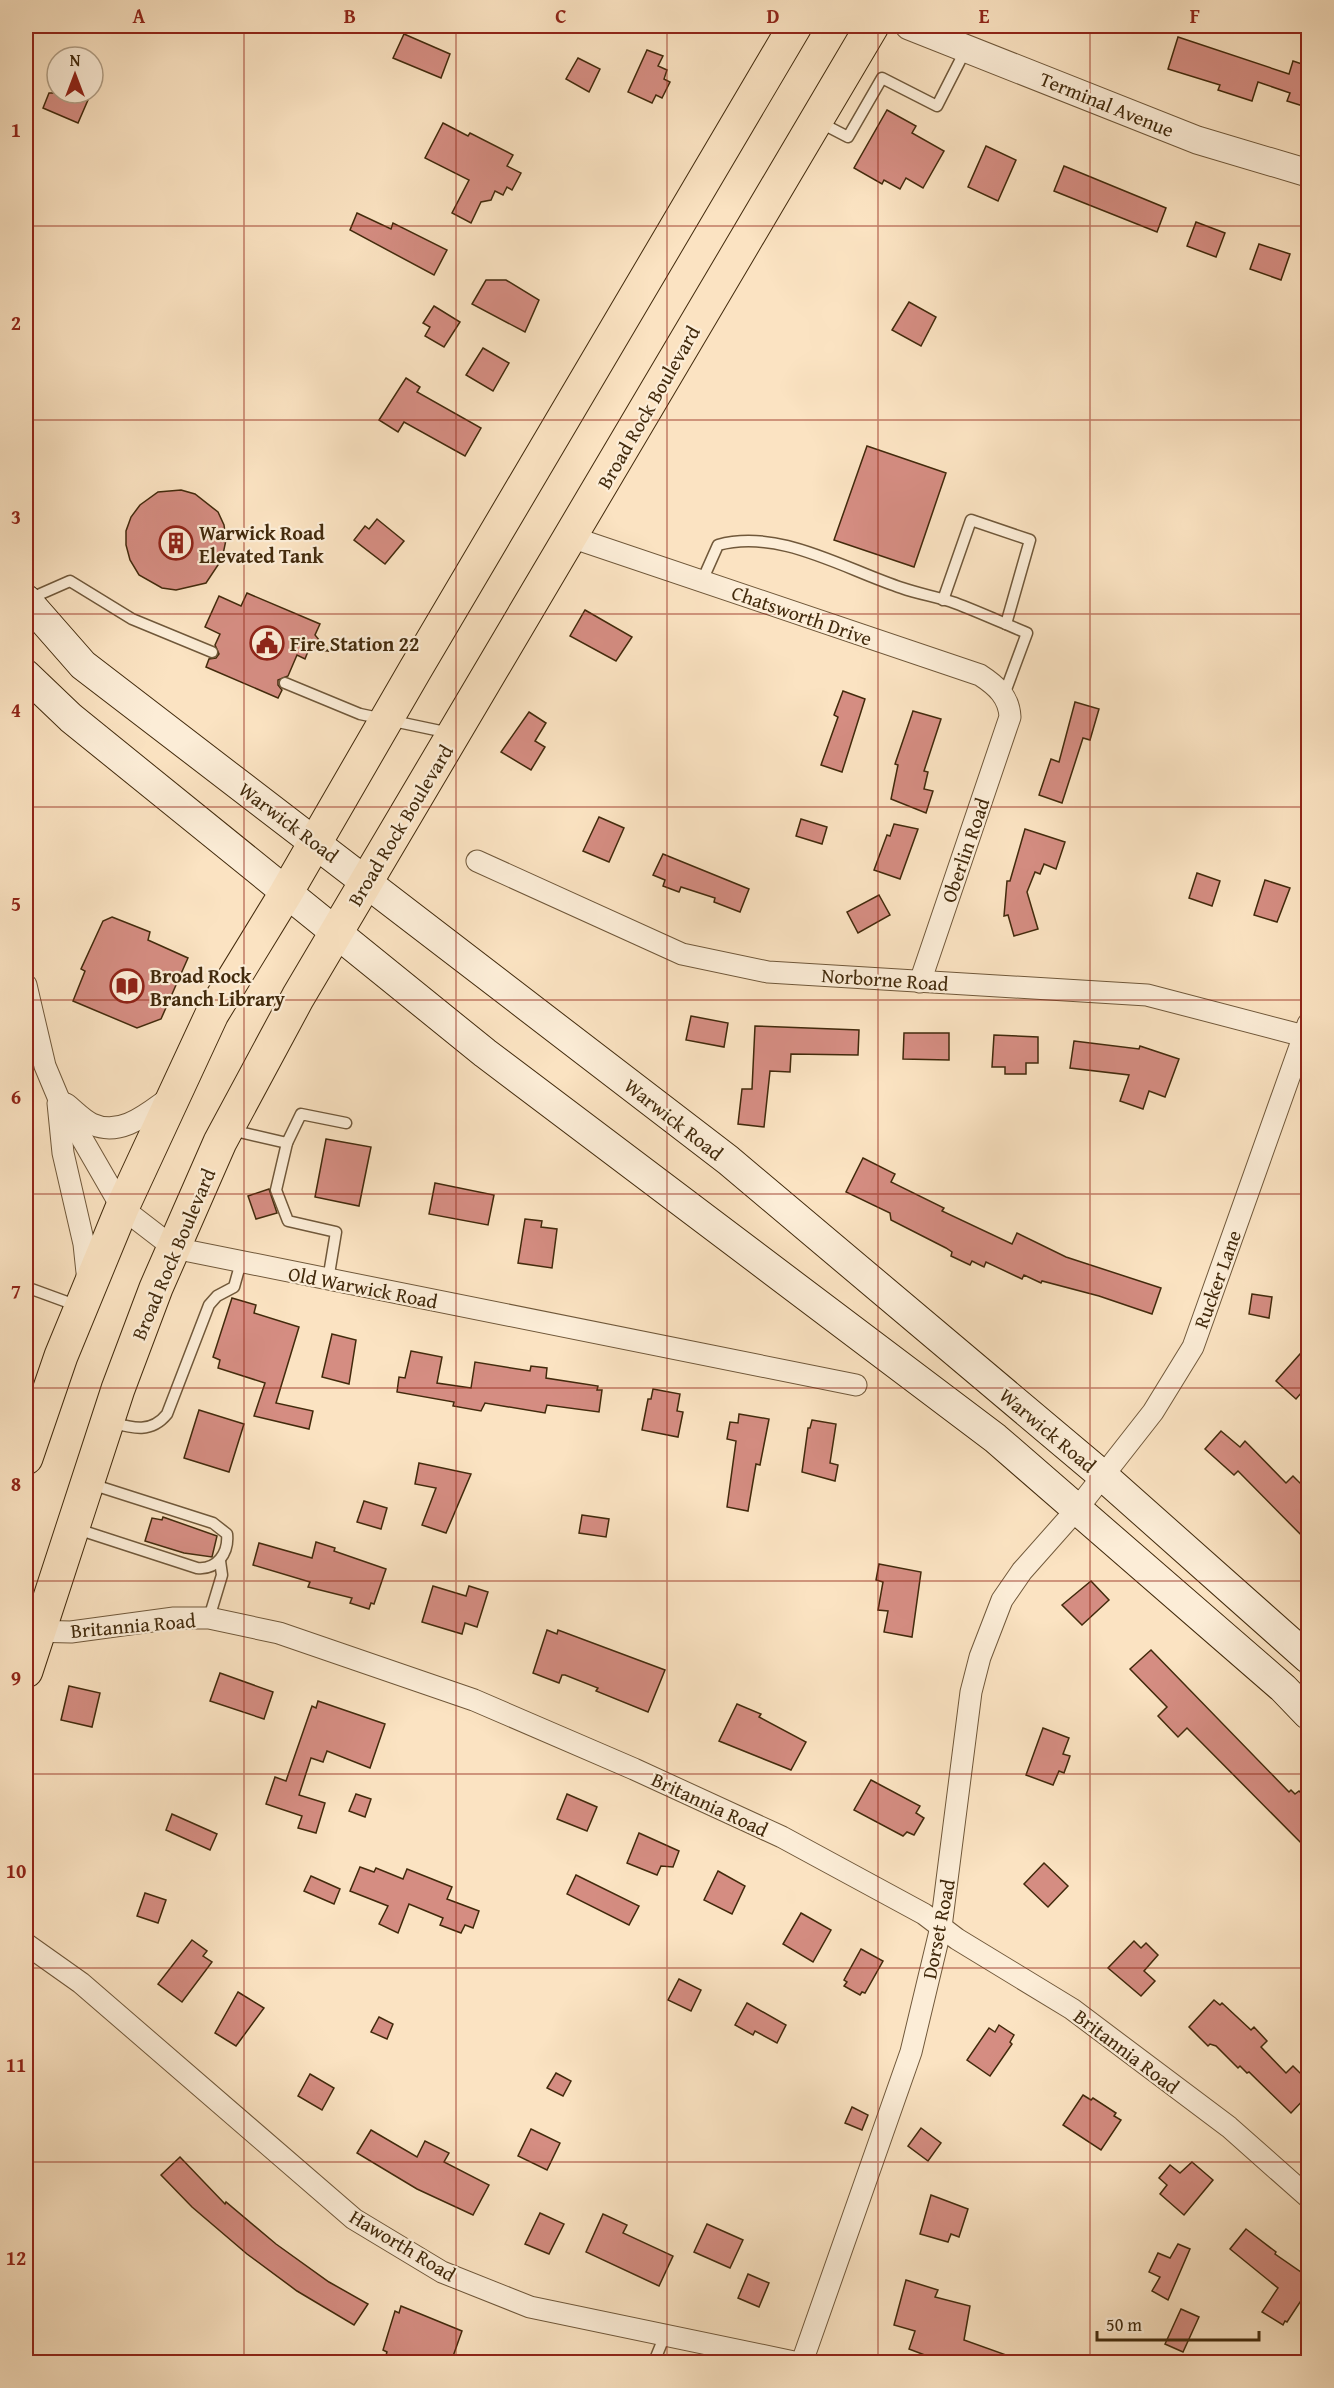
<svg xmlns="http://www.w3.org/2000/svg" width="1334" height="2388" viewBox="0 0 1334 2388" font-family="'Gentium Book Plus',serif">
<rect width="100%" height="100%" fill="#fbe3c2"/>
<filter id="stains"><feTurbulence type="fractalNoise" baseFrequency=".00333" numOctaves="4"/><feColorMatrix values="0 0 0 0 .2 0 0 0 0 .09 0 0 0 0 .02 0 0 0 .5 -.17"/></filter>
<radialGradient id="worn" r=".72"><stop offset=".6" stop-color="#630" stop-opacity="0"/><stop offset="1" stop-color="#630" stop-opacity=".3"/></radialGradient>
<g fill="#d58d82" stroke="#422a0c" stroke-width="1.5">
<polygon points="404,34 450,54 441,78 393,58"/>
<polygon points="1178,37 1289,74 1293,61 1308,66 1308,99 1306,98 1303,106 1287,101 1290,93 1258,82 1252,101 1218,90 1220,85 1168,69"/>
<polygon points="647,50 663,56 658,66 667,70 664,79 670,82 662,98 656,95 652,103 628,92"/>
<polygon points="578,58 600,69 589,92 566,79"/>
<polygon points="49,93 91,93 78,123 43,108"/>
<polygon points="887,110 916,126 912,133 944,151 923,188 906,178 900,189 884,180 882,184 854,168"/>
<polygon points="443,123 468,136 470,133 513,155 507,166 521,173 512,190 507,187 503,195 495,191 491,200 481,202 471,223 452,213 469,180 425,158"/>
<polygon points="986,146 1016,160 998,201 968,187"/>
<polygon points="1064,166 1166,208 1157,232 1054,191"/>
<polygon points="357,213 391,229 393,223 447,250 434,275 350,230"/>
<polygon points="1196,222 1225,233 1216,257 1187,246"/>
<polygon points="1259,244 1290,254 1281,280 1250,269"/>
<polygon points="486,280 506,280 539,300 525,332 472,304"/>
<polygon points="909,302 936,317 921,346 892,330"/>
<polygon points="434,306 460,322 444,347 425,336 430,327 423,323"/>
<polygon points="483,348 509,363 493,391 466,375"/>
<polygon points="406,378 420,387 417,392 481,428 465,456 404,422 398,432 379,420"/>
<polygon points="867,446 946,473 914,567 834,540"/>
<polygon points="181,490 195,494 218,512 224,525 226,540 222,559 206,583 176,590 162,588 139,575 130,560 126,545 126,531 131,517 140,505 158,492"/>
<polygon points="377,519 404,541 385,564 354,540 365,526 369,529"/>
<polygon points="247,593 320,624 315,635 328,651 309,649 305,659 297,655 288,676 278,680 278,685 282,690 278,698 206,667 209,659 216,658 219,654 215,645 220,634 205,627 219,596 241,606"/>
<polygon points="585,610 632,637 616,661 570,636"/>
<polygon points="843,691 865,699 842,772 821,765 838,717 834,715"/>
<polygon points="1075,702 1099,709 1090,740 1083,738 1062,803 1039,795 1051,759 1059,762"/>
<polygon points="913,711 941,719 924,771 928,772 924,789 933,791 926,813 891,799 898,765 895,764"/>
<polygon points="529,712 546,723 535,741 545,747 531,770 501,752"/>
<polygon points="599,817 624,828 609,862 583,851"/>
<polygon points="801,819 827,827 822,844 796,836"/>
<polygon points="894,824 918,829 900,879 874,870 887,835 890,836"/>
<polygon points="1025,829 1065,842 1056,869 1044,864 1040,874 1035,872 1027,892 1038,929 1014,936 1008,915 1004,916 1007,881 1010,881"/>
<polygon points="663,854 749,889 740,912 714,902 715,898 681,887 679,892 663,886 665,880 653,875"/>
<polygon points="1197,873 1220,881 1212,906 1189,898"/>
<polygon points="1265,880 1290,888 1277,922 1254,915"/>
<polygon points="879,895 890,915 858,933 847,912"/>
<polygon points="112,917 150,932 148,940 188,958 161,1019 137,1028 73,1001 85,971 81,969 103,921"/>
<polygon points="691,1016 728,1023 724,1047 686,1040"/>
<polygon points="755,1026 859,1030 858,1055 791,1054 790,1072 770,1071 764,1127 738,1124 742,1089 752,1089"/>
<polygon points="904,1033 949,1033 949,1060 903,1059"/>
<polygon points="994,1035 1038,1037 1038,1063 1026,1063 1026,1074 1005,1074 1005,1067 992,1067"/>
<polygon points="1074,1041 1139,1049 1140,1046 1179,1059 1165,1097 1149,1091 1143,1109 1120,1101 1129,1075 1070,1068"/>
<polygon points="326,1139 371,1147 359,1206 315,1197"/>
<polygon points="863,1158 895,1174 891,1182 944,1208 942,1211 1012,1244 1017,1233 1066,1257 1161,1288 1152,1314 1099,1296 1042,1281 1041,1283 1024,1275 1022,1279 986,1262 984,1267 972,1261 970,1265 951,1256 952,1252 946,1248 891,1220 890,1213 846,1192"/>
<polygon points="435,1183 494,1195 488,1225 429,1214"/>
<polygon points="269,1189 277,1213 256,1219 248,1196"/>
<polygon points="525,1219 542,1221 541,1227 557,1229 552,1268 518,1263"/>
<polygon points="1252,1294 1272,1297 1269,1318 1249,1314"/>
<polygon points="232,1298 256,1305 254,1313 299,1327 276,1403 313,1411 309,1429 254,1416 265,1383 218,1368 220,1360 213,1357"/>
<polygon points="332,1334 356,1340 349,1384 322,1377"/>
<polygon points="1308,1345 1308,1385 1296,1399 1276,1381"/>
<polygon points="411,1351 442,1357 437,1383 471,1388 475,1362 530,1371 531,1366 547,1368 546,1378 598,1386 597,1390 602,1390 599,1412 547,1405 545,1413 485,1403 481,1411 453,1406 454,1402 397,1392 399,1377 405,1378"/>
<polygon points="653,1389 680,1394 677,1411 683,1412 678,1437 642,1430 648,1399 651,1399"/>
<polygon points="199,1410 244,1424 229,1472 184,1458"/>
<polygon points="739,1414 769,1419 760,1465 756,1464 748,1511 727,1507 736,1441 727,1439 730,1422 738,1423"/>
<polygon points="812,1420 836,1424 830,1463 838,1465 835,1481 802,1472 808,1428 810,1428"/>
<polygon points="1221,1431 1240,1447 1245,1441 1286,1483 1293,1476 1308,1491 1308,1542 1238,1471 1234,1475 1205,1449"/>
<polygon points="419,1463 471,1474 446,1533 422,1525 436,1488 415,1484"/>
<polygon points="364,1501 387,1508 381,1529 357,1522"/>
<polygon points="582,1515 609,1519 606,1537 579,1533"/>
<polygon points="163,1517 217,1536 212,1557 184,1553 145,1541 152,1518 162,1520"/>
<polygon points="316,1542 335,1548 334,1551 386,1569 374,1604 371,1603 369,1609 350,1603 352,1598 308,1587 310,1582 253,1565 259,1543 312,1558"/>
<polygon points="879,1564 921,1572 912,1637 884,1632 888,1611 878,1610 883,1582 876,1580"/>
<polygon points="1091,1581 1109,1600 1082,1625 1062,1605"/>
<polygon points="433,1586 466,1596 469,1586 488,1592 477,1627 465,1623 462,1634 422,1622"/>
<polygon points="547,1630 557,1634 558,1630 665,1670 648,1712 596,1691 598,1688 565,1675 562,1675 559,1683 533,1673"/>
<polygon points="1151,1650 1289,1792 1291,1790 1295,1794 1299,1791 1308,1800 1308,1850 1187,1728 1178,1737 1158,1716 1167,1707 1130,1669"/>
<polygon points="220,1673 273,1692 264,1719 210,1701"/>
<polygon points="69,1686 100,1693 92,1727 61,1720"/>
<polygon points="318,1701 385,1724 370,1768 327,1751 323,1762 311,1758 299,1795 325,1803 316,1833 298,1828 302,1816 266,1804 275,1777 286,1781 312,1706 316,1708"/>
<polygon points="737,1704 761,1714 759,1717 806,1742 791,1770 719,1741"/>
<polygon points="1043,1728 1069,1738 1063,1754 1070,1756 1064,1773 1059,1771 1053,1785 1026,1775"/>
<polygon points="871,1780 920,1806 916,1813 924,1818 914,1835 907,1832 903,1836 854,1810"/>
<polygon points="356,1794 371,1799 365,1817 349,1811"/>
<polygon points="567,1794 597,1807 587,1831 557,1819"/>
<polygon points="172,1814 217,1834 210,1850 166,1830"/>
<polygon points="639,1833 679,1851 673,1867 661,1866 657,1875 627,1863"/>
<polygon points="1044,1863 1068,1886 1048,1907 1024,1884"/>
<polygon points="360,1867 374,1872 376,1868 403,1879 407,1869 452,1887 447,1899 479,1911 473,1928 465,1925 461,1933 440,1925 443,1918 409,1904 398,1933 379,1924 388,1906 350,1891"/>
<polygon points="718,1871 745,1886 732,1914 704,1900"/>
<polygon points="576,1875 639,1906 629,1925 567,1894"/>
<polygon points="311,1876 340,1889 334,1904 304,1891"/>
<polygon points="145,1893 166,1900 158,1923 137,1916"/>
<polygon points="801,1913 831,1930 813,1962 783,1944"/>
<polygon points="192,1940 207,1951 203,1956 212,1962 182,2002 158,1984"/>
<polygon points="1134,1941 1141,1948 1146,1943 1158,1955 1144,1971 1155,1981 1141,1996 1108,1968"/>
<polygon points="861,1949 883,1961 865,1993 862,1992 860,1995 844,1986 847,1982 844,1980"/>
<polygon points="679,1979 701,1990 691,2011 668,2000"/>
<polygon points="238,1992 264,2008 236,2046 215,2033"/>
<polygon points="1214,2000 1220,2005 1222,2003 1251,2030 1254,2027 1267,2041 1261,2047 1286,2073 1293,2066 1300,2073 1308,2064 1308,2095 1291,2113 1249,2072 1247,2073 1240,2066 1238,2068 1216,2046 1210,2044 1208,2046 1189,2027"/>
<polygon points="747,2003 786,2025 777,2043 755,2031 753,2035 735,2025"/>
<polygon points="379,2017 393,2024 387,2039 371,2032"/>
<polygon points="999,2025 1014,2035 1010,2042 1012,2044 990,2076 967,2060 989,2028 995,2032"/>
<polygon points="556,2073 571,2081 563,2096 547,2088"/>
<polygon points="310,2074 334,2088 322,2110 298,2096"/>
<polygon points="1083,2095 1091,2100 1093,2098 1116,2113 1114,2116 1121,2120 1101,2150 1063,2125"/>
<polygon points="852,2107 868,2115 862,2130 845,2123"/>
<polygon points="921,2128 941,2143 928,2161 908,2146"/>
<polygon points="531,2129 560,2143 547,2170 518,2156"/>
<polygon points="371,2130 417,2157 425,2141 449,2153 444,2162 489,2185 473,2215 417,2189 357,2153"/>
<polygon points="180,2157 225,2204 226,2202 276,2244 329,2282 368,2304 354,2325 297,2291 247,2254 192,2207 161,2175"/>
<polygon points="1192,2162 1213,2180 1184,2215 1160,2194 1167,2185 1159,2178 1170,2165 1180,2173"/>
<polygon points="931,2195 968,2209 959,2237 951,2234 948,2242 920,2234"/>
<polygon points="540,2213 564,2224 549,2254 525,2244"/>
<polygon points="603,2214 627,2225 623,2233 673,2256 659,2286 586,2252"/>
<polygon points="707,2224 743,2240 730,2268 694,2252"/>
<polygon points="1246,2229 1276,2252 1275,2254 1308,2277 1308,2290 1287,2322 1285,2321 1283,2325 1262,2312 1278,2288 1230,2249"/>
<polygon points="1178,2244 1190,2249 1168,2300 1152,2291 1160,2277 1149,2272 1158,2253 1170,2258"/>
<polygon points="748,2274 769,2283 759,2307 738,2298"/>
<polygon points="906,2280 938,2290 935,2297 970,2306 964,2340 1020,2360 1020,2362 929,2362 930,2357 909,2349 915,2331 894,2325"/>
<polygon points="401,2306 462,2331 451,2362 384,2362 387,2352 383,2350 395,2311 399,2313"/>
<polygon points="1181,2309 1199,2317 1183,2352 1165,2344"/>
</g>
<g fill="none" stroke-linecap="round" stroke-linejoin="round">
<g stroke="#70583a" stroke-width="13">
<g id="service">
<polyline points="819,122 848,137 882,78 937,106 966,49"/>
<path d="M702,581L718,545C779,528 844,569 902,588C919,594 938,597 955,603C979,612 1003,623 1027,633L1004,695"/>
<polyline points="29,599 70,581 132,619 212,652"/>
<polyline points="943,600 971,520 1030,540 1006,624"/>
<polyline points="285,683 360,714 450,733"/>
<polyline points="231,1130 287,1143 301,1114 346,1123"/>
<polyline points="287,1143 276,1190 288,1221 336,1232 328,1280"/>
<polyline points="26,1287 78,1306"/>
<path d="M110,1422C132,1428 151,1434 167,1414L209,1305L217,1296L234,1287L241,1262"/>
<path d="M74,1528L197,1568C217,1570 229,1553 227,1534L213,1523L91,1484"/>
<polyline points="209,1618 222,1575 220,1561"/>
<polyline points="654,2362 665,2335"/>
</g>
</g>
<g stroke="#70583a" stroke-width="23">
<g id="minor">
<path d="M571,537L980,675C997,686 1009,697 1010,717L920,982"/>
<polyline points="477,861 682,954 768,972 1147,995 1304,1036 1308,1040"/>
<polyline points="26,985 45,1066 58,1097 122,1208 174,1248 856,1385"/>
<polyline points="58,1103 63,1153 84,1244 88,1282"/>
<path d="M66,1104C74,1110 83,1120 92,1124C122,1138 150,1111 172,1096"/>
<polyline points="28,1631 71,1632 174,1618 209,1618 279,1633 474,1700 634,1769 782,1837 924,1914 957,1939 1072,2009 1229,2127 1308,2197"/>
<polyline points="26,1944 81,1983 354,2219 442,2272 530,2307 794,2362"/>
<polyline points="802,2362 911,2052 941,1927 971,1692 980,1657 1002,1600 1022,1571 1077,1509 1153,1412 1193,1347 1308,1024"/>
</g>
</g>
<g stroke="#70583a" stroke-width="29">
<polyline id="tertiary" points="909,26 1197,140 1308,173"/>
</g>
<g stroke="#422a0c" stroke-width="32">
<g id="secondary">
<polyline points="26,600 83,665 728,1160 1102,1475 1308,1658"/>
<polyline points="26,675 71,718 485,1053 995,1438 1283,1688 1308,1714"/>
</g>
</g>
<g stroke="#422a0c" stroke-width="35">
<g id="primary">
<polyline points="26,1458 61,1356 122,1208 212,1014 286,893 415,670 795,26"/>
<polyline points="26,1671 118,1389 156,1288 220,1142 298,997 872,26"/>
</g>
</g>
<use href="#service" stroke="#fcedd7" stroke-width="10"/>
<use href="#minor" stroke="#fcedd7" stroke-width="21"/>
<use href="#tertiary" stroke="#fcedd7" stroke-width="27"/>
<use href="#secondary" stroke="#fcedd7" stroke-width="30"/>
<use href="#primary" stroke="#fbe3c2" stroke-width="33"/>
</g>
<path fill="none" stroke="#8f2418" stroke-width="1.5" stroke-opacity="0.55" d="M244,26V2362M456,26V2362M667,26V2362M878,26V2362M1090,26V2362M26,226H1308M26,420H1308M26,614H1308M26,807H1308M26,1000H1308M26,1194H1308M26,1388H1308M26,1581H1308M26,1774H1308M26,1968H1308M26,2162H1308"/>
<defs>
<g id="building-ring" transform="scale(1.725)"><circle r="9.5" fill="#fcedd7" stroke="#8f2418" stroke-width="1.5"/><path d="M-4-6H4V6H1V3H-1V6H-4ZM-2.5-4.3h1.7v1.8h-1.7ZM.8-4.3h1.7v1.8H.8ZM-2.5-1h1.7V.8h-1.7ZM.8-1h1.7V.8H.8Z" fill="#8f2418"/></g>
<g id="civic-ring" transform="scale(1.725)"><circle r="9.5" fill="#fcedd7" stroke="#8f2418" stroke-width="1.5"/><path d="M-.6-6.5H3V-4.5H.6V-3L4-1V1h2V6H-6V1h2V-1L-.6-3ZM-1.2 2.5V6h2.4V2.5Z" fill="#8f2418"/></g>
<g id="library-ring" transform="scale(1.725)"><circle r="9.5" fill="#fcedd7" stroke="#8f2418" stroke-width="1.5"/><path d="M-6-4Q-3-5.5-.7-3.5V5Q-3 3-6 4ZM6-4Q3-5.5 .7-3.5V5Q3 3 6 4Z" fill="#8f2418"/></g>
</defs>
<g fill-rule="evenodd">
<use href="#building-ring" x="176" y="543"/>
<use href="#civic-ring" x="267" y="643"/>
<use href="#library-ring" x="127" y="986"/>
</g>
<g text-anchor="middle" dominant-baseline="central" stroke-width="4.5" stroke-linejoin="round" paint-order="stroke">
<g font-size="20" fill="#422a0c" stroke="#fcedd7">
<text transform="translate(1107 104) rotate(22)">Terminal Avenue</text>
<text transform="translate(648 407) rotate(-60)">Broad Rock Boulevard</text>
<text transform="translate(802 615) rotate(19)">Chatsworth Drive</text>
<text transform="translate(289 822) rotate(37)">Warwick Road</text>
<text transform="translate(400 825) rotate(-59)">Broad Rock Boulevard</text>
<text transform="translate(965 850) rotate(-71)">Oberlin Road</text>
<text transform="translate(885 979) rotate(4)">Norborne Road</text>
<text transform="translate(674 1119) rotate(38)">Warwick Road</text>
<text transform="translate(173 1254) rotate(-67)">Broad Rock Boulevard</text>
<text transform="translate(1217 1279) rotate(-70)">Rucker Lane</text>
<text transform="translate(363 1287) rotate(11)">Old Warwick Road</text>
<text transform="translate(1048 1430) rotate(40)">Warwick Road</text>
<text transform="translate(133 1625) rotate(-5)">Britannia Road</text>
<text transform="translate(710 1804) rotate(25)">Britannia Road</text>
<text transform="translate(938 1929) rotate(-79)">Dorset Road</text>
<text transform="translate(1127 2051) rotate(37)">Britannia Road</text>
<text transform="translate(403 2245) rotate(31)">Haworth Road</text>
</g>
<g font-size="20" font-weight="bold" fill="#422a0c" stroke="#fcedd7" text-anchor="start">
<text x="199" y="532">Warwick Road<tspan x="199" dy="23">Elevated Tank</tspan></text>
<text x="290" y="643">Fire Station 22</text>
<text x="150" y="975">Broad Rock<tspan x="150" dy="23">Branch Library</tspan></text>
</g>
</g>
<rect width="1334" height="2388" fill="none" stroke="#fbe3c2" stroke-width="66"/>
<g transform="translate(75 75)"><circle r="28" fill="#fcedd7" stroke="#b29f86" stroke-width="1.5"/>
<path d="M0-4.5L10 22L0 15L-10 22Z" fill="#8f2418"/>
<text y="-9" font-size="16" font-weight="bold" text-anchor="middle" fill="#422a0c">N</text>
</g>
<path d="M1097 2331v9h162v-9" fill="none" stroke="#422a0c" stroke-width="3"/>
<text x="1106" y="2331" font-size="18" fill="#422a0c" stroke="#fcedd7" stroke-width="4.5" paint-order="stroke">50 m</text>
<rect x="33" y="33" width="1268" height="2322" fill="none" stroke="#8f2418" stroke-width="2"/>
<g font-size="20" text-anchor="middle" font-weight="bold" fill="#8f2418">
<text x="139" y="23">A</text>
<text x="350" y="23">B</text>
<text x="561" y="23">C</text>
<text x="773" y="23">D</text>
<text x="984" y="23">E</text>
<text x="1195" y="23">F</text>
<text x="16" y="137">1</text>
<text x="16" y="330">2</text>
<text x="16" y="524">3</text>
<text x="16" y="717">4</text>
<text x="16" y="911">5</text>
<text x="16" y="1104">6</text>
<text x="16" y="1298">7</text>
<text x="16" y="1491">8</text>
<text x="16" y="1685">9</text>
<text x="16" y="1878">10</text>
<text x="16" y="2072">11</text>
<text x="16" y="2265">12</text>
</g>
<rect width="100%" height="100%" filter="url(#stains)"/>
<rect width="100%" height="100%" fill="url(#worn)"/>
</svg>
